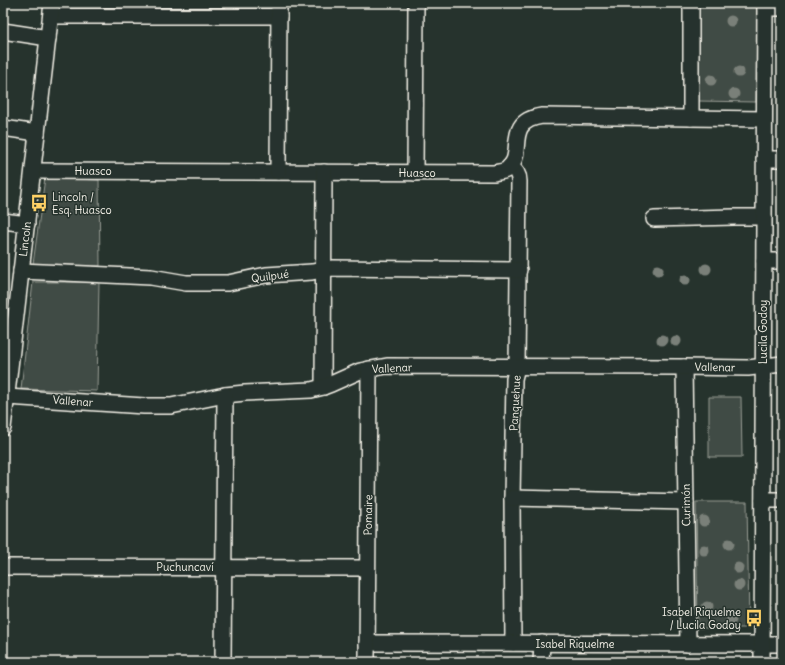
<svg xmlns="http://www.w3.org/2000/svg" width="785" height="665" viewBox="0 0 785 665" font-family="Delius,sans-serif">
<rect width="100%" height="100%" fill="#26332d"/>
<filter id="ink" filterUnits="userSpaceOnUse"><feTurbulence type="fractalNoise" baseFrequency=".025" numOctaves="2"/><feDisplacementMap in="SourceGraphic" scale="8" xChannelSelector="R" yChannelSelector="G"/><feConvolveMatrix kernelMatrix="1 2 1 2 8 2 1 2 1" color-interpolation-filters="sRGB"/></filter>
<g filter="url(#ink)">
<g fill="#414b45" stroke="#9a9e96">
<polygon points="699,3 757,3 756,102 698,101"/>
<polygon points="45,178 99,180 100,266 33,264"/>
<polygon points="33,282 99,282 97,391 21,389"/>
<polygon points="709,397 741,397 742,457 709,457"/>
<polygon points="696,502 747,502 749,628 698,628"/>
</g>
<g fill="none" stroke-linecap="round" stroke-linejoin="round">
<g stroke="#f4f1e8" stroke-width="18">
<g id="minor">
<polyline points="765,8 782,8"/>
<polyline points="51,16 279,16"/>
<polyline points="3,31 48,38"/>
<polyline points="691,118 691,3"/>
<polyline points="3,128 37,133"/>
<polyline points="764,159 782,159"/>
<path d="M510,166C516,170 519,174 519,181L517,367L514,379L512,498L513,643"/>
<path d="M33,171L494,173C498,172 502,172 506,170C528,156 501,122 542,116L764,119"/>
<polyline points="278,172 279,3"/>
<polyline points="415,173 416,3"/>
<polyline points="654,219 734,217 764,217"/>
<polyline points="3,221 27,224"/>
<polyline points="764,261 782,261"/>
<polyline points="21,271 151,277 186,283 228,283 266,275 312,272 333,268 519,270"/>
<polyline points="684,367 688,644"/>
<polyline points="323,387 324,172"/>
<polyline points="7,397 144,406 171,406 225,395 245,393 311,390 323,387 331,384 360,371 387,366 684,367 748,368 782,364"/>
<polyline points="3,428 52,3"/>
<polyline points="512,498 686,502"/>
<polyline points="763,500 782,500"/>
<polyline points="3,567 367,568"/>
<polyline points="367,643 782,644"/>
<polyline points="223,662 225,395"/>
<polyline points="367,662 369,369"/>
<polyline points="541,662 542,643"/>
<polyline points="762,662 765,3"/>
</g>
</g>
<use href="#minor" stroke="#26332d" stroke-width="15"/>
</g>
<g fill="#7a8079">
<circle cx="731" cy="21" r="5.5"/>
<circle cx="739" cy="72" r="5.5"/>
<circle cx="711" cy="80" r="5.5"/>
<circle cx="734" cy="94" r="5.5"/>
<circle cx="706" cy="269" r="5.5"/>
<circle cx="658" cy="270" r="5.5"/>
<circle cx="685" cy="280" r="5.5"/>
<circle cx="662" cy="340" r="5.5"/>
<circle cx="676" cy="341" r="5.5"/>
<circle cx="704" cy="521" r="5.5"/>
<circle cx="729" cy="544" r="5.5"/>
<circle cx="704" cy="550" r="5.5"/>
<circle cx="738" cy="568" r="5.5"/>
<circle cx="739" cy="585" r="5.5"/>
<circle cx="707" cy="607" r="5.5"/>
<circle cx="731" cy="620" r="5.5"/>
</g>
</g>
<defs>
<g id="bus-bare" transform="scale(1.38)"><path d="M-5-6H5V4H4V6H2V4H-2V6H-4V4H-5ZM-3.5-4V0h7V-4ZM-3.5 1.2v1.5H-2V1.2ZM2 1.2v1.5H3.5V1.2Z" fill="#ffd166" stroke="#26332d" stroke-width="2.5" paint-order="stroke"/></g>
</defs>
<g fill-rule="evenodd">
<use href="#bus-bare" x="39" y="203"/>
<use href="#bus-bare" x="754" y="618"/>
</g>
<g text-anchor="middle" dominant-baseline="central" stroke-width="3" stroke-linejoin="round" paint-order="stroke">
<g font-size="11" fill="#f4f1e8" stroke="#26332d">
<text x="93" y="171">Huasco</text>
<text x="417" y="173">Huasco</text>
<text transform="translate(25 239) rotate(-83)">Lincoln</text>
<text transform="translate(270 276) rotate(-8)">Quilpué</text>
<text transform="translate(763 332) rotate(-90)">Lucila Godoy</text>
<text transform="translate(715 367) rotate(1)">Vallenar</text>
<text transform="translate(392 368) rotate(-3)">Vallenar</text>
<text transform="translate(73 401) rotate(4)">Vallenar</text>
<text transform="translate(515 403) rotate(-87)">Panquehue</text>
<text transform="translate(686 505) rotate(-91)">Curimón</text>
<text transform="translate(368 515) rotate(-89)">Pomaire</text>
<text x="185" y="567">Puchuncaví</text>
<text x="575" y="644">Isabel Riquelme</text>
</g>
<g font-size="11" fill="#f4f1e8" stroke="#26332d" text-anchor="start">
<text x="52" y="197">Lincoln /<tspan x="52" dy="13">Esq. Huasco</tspan></text>
<text x="741" y="612" text-anchor="end">Isabel Riquelme<tspan x="741" dy="13">/ Lucila Godoy</tspan></text>
</g>
</g>
<rect width="785" height="665" fill="none" stroke="#26332d" stroke-width="16"/>
<rect x="8" y="8" width="769" height="649" fill="none" stroke="#f4f1e8" stroke-width="1.5" filter="url(#ink)"/>
</svg>
